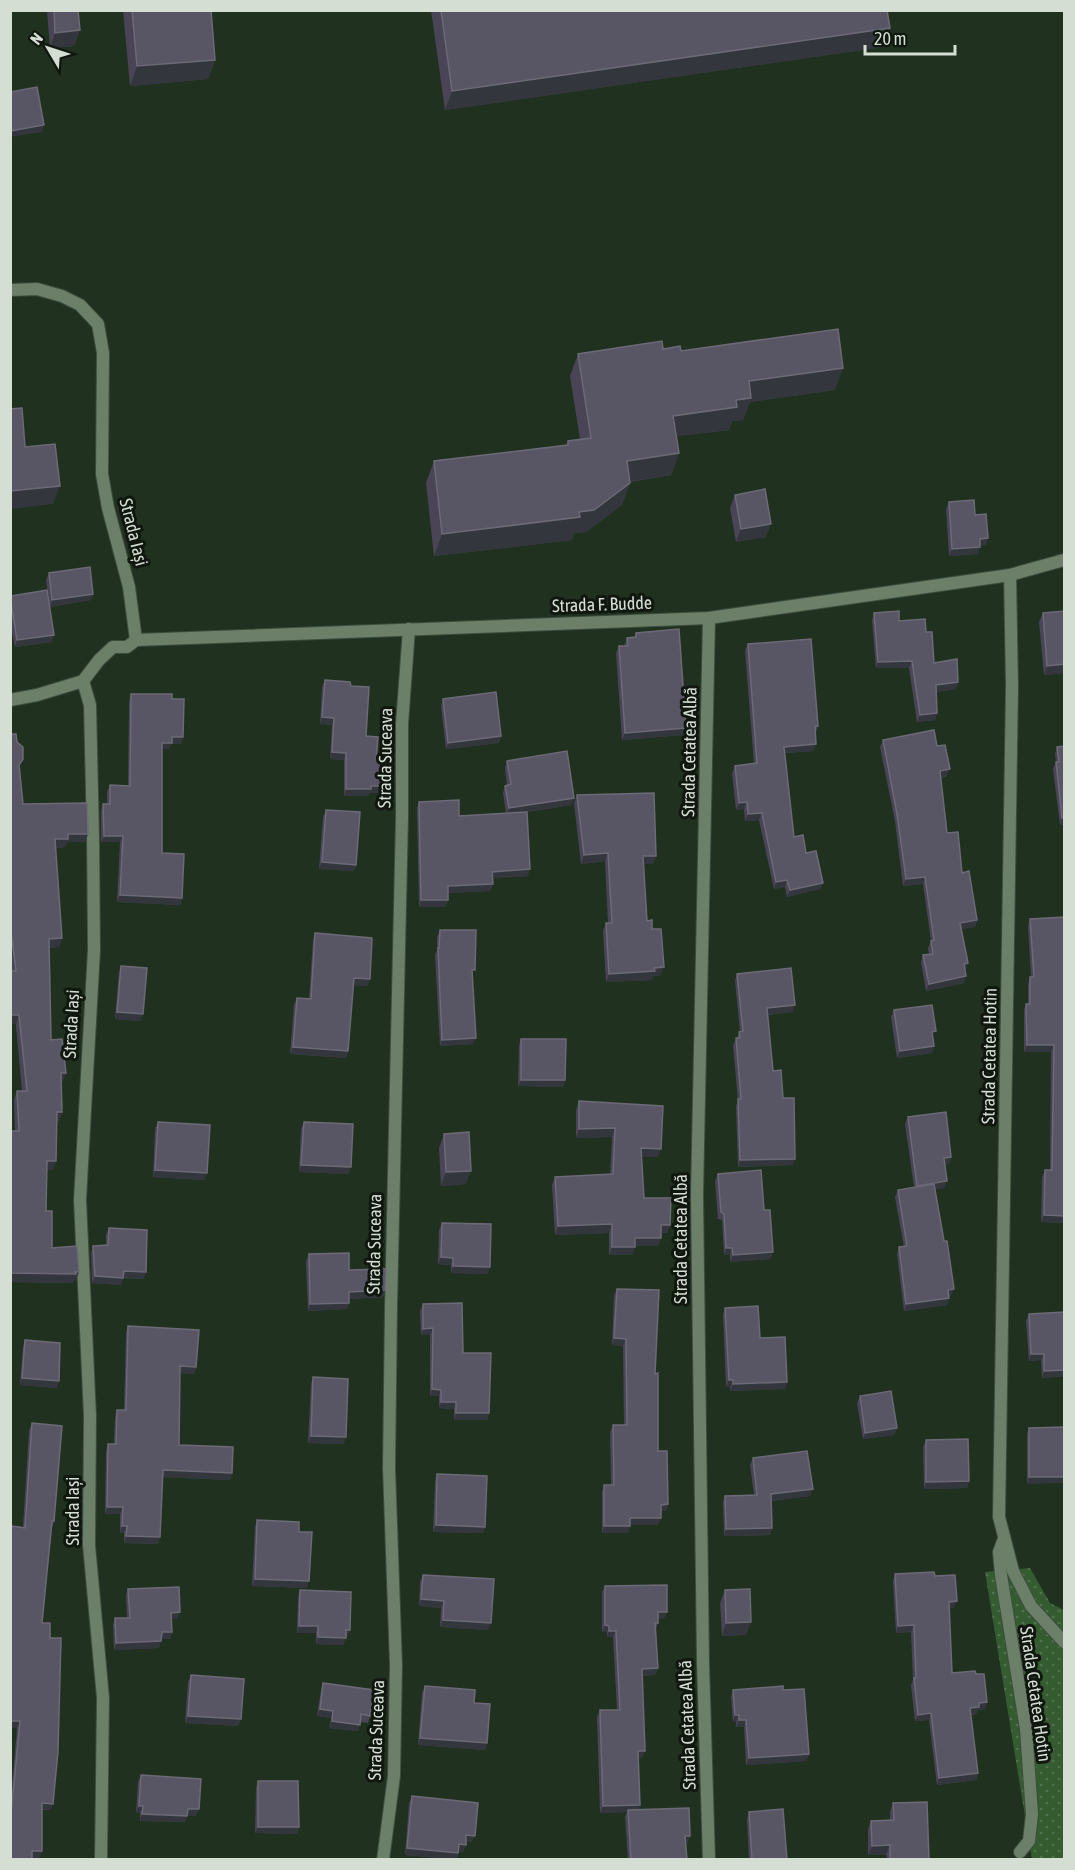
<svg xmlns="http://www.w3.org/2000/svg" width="1075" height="1870" viewBox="0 0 1075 1870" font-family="'Asap Condensed',sans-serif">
<defs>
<pattern id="grass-dots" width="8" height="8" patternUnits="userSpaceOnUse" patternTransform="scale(1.5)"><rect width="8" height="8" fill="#355b31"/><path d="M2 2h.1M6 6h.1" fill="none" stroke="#51724e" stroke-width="1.8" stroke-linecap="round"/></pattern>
</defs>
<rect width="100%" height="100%" fill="#213120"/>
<polygon fill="url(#grass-dots)" points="1030,1568 1050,1603 1064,1610 1064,1859 1032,1859 985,1572"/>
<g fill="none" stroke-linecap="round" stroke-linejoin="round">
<g stroke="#3e4d3d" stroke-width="14">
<g id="minor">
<polyline points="10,290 37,289 62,296 80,305 98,324 103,353 102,474 108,508 129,587 136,640 127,647 113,647 99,660 83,681 90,705 93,836 94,950 80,1200 90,1416 89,1545 103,1698 101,1860"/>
<polyline points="1010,575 1012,686 999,1517 1013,1571 1031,1606 1064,1642"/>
<polyline points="136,640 709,618 1010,575 1064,560"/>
<polyline points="10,700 37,695 83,681"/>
<polyline points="1004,1539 999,1552 1001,1575 1026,1729 1032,1814 1029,1841 1020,1852"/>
<polyline points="383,1860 394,1776 396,1665 389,1468 391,1306 402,817 402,724 409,629"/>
<polyline points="709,1860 703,1663 697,1194 709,618"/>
</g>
</g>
<use href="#minor" stroke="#6c7f69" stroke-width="12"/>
</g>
<g fill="#494557">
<polygon points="47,10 78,10 80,30 74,46 50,48"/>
<polygon points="123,10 211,10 215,60 208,79 130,86"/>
<polygon points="431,10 887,10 890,28 883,47 445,110"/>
<polygon points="663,349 681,351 835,390 750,402 743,420 732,421 729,430 677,436 679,453 671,475 630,482 630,483 622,505 586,532 574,533 572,540 434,556 426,483 434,461 566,445 568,441 580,439 570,376 578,354"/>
<polygon points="735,495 766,537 736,542 730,508"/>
<polygon points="949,502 975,515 986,545 980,545 978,554 949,556 946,509"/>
<polygon points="49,573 91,600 50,607 46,580"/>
<polygon points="10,596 52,642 15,647 10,621"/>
<polygon points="874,613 899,621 926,632 934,663 956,689 936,692 937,713 935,720 917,722 909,668 876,668 872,620"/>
<polygon points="1043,613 1065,673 1044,675 1039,622"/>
<polygon points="636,633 686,728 684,735 622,740 616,653 619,646 624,646 627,638 634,638"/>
<polygon points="748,644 818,726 816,732 814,751 785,753 794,837 806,853 823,883 820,889 787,897 785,887 774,889 759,820 745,821 744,809 736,810 732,773 735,766 754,764 745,651"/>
<polygon points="325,680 351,686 366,736 376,760 383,793 369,793 368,796 344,796 344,760 330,759 332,725 320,724 322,687"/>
<polygon points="131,694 172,699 183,737 181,744 171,744 169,749 162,749 162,853 182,898 180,905 117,902 120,842 101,842 101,811 103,804 107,804 107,792 110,785 128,786 129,701"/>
<polygon points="443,699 501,736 499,743 446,749 441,706"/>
<polygon points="10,734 20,769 23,804 88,834 85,842 67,842 65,847 55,848 62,938 59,947 49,948 51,1040 63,1082 61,1082 62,1112 59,1121 57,1121 53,1170 47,1170 46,1211 52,1248 79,1272 75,1281 73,1281 73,1283 10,1282 10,1131 15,1131 14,1100 17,1091 22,1091 10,961"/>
<polygon points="883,740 937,746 947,776 941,778 947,833 962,873 977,920 975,927 961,929 968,963 965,970 964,983 926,991 921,962 923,955 929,954 928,948 931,941 923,884 903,886 895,821 880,747"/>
<polygon points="1057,747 1065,825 1060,825 1053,769 1056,762 1055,754"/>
<polygon points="507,761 572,805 527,812 528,876 493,878 493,884 490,891 448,893 448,900 445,907 419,907 417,808 419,802 459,816 506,813 503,793 505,786 507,785 505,768"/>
<polygon points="577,795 656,856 653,864 643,864 647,921 652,929 661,975 653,976 652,980 606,982 603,931 606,923 608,923 605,861 581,864 574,803"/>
<polygon points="326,810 356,865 354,871 319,869 323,817"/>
<polygon points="1065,917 1065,1223 1041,1222 1042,1177 1045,1170 1050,1170 1051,1052 1024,1052 1024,1010 1026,1004 1028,1004 1028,984 1030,977 1031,977 1028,926 1030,919"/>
<polygon points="440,930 472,977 473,1044 440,1046 435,955 437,951 437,937"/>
<polygon points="315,933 368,986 353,985 348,1051 346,1058 290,1054 294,1005 297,998 309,999 313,940"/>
<polygon points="121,966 141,1021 115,1019 119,972"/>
<polygon points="737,974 793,1012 768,1015 773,1071 783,1098 793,1165 738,1167 736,1106 738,1101 733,1045 740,1032 735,981"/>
<polygon points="894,1010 933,1038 934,1046 932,1053 897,1058 891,1017"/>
<polygon points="521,1039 565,1080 563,1087 518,1086 519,1045"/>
<polygon points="579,1101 658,1157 641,1156 644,1198 670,1225 667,1233 661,1233 658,1246 635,1246 632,1255 609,1255 609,1233 555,1235 552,1185 555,1177 610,1174 612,1137 576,1138 576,1110"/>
<polygon points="908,1117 951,1157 949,1164 945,1164 944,1188 935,1189 951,1296 949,1296 947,1305 904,1311 897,1254 899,1247 904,1247 895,1197 898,1190 914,1187 905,1124"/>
<polygon points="158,1122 205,1180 153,1177 155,1129"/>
<polygon points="304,1122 351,1167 348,1174 299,1172 301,1129"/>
<polygon points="444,1134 466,1184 441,1186 439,1148"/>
<polygon points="718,1174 764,1210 773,1252 770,1259 730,1262 730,1255 724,1255 722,1220 718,1219 715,1181"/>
<polygon points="442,1223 490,1267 487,1274 451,1273 451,1265 438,1264 439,1230"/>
<polygon points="109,1228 146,1272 143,1279 123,1278 121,1285 92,1283 91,1253 93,1246 106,1245 106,1235"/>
<polygon points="309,1254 349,1270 385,1290 383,1297 349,1299 349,1303 347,1309 308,1311 306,1261"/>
<polygon points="617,1289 655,1374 658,1451 668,1504 666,1511 661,1511 658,1525 630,1525 628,1533 602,1533 602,1492 604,1485 611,1485 610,1432 613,1425 624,1425 623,1346 612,1345 614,1295"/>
<polygon points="423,1304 463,1353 489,1413 487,1420 454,1420 454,1409 439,1408 439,1396 430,1396 430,1335 421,1335 420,1311"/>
<polygon points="725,1308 760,1338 787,1382 785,1389 730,1391 730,1387 726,1387 723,1315"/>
<polygon points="1029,1314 1065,1376 1042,1378 1041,1360 1029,1361 1026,1321"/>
<polygon points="128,1326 196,1367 194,1374 180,1373 179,1445 232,1473 230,1480 162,1477 158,1544 124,1543 124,1533 120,1533 120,1514 105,1514 106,1451 108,1444 114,1444 115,1417 117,1410 124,1410 126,1333"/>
<polygon points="25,1340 59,1381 57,1388 20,1385 23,1347"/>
<polygon points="313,1377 346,1437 343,1444 308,1443 311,1384"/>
<polygon points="860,1396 897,1428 894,1435 863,1439 857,1403"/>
<polygon points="32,1423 54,1521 52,1528 42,1623 51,1810 42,1810 42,1851 39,1858 10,1860 10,1809 17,1728 10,1728 10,1530 12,1526 23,1527 29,1430"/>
<polygon points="1065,1427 1027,1484 1027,1434 1029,1428"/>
<polygon points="926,1440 969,1481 967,1488 924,1489 923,1447"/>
<polygon points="753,1458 810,1496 772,1501 772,1528 770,1535 724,1536 723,1502 725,1496 754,1495 750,1465"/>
<polygon points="437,1474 485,1527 483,1533 433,1532 435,1481"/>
<polygon points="257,1520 299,1532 307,1588 252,1586 255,1527"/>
<polygon points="1065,1549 1065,1570 1063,1553"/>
<polygon points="895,1574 935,1576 954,1608 949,1608 952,1673 976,1674 987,1702 985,1709 978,1710 976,1714 971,1715 978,1773 976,1780 937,1785 929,1720 915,1721 911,1685 913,1680 911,1632 896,1633 893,1581"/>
<polygon points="423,1575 488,1630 440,1627 441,1608 419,1606 420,1582"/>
<polygon points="605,1586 667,1612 664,1618 658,1619 658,1623 656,1629 658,1668 655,1675 642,1676 642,1758 638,1758 640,1805 638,1810 688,1843 686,1843 687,1860 628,1860 625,1817 627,1812 600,1813 597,1717 600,1710 617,1710 613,1637 607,1637 607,1632 602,1632 602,1592"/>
<polygon points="128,1589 177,1619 172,1619 172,1632 170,1639 161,1639 159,1648 114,1650 113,1625 115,1618 127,1618 126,1595"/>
<polygon points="300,1590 350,1630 347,1637 346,1637 343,1645 316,1644 316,1633 297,1633 298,1597"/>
<polygon points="725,1590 746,1635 722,1636 720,1603"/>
<polygon points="191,1675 241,1719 238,1726 185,1723 188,1682"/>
<polygon points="323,1683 370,1716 368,1723 360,1722 358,1731 329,1728 331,1718 317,1716 321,1690"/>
<polygon points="425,1686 474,1703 487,1743 485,1750 418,1745 422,1693"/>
<polygon points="733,1690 783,1690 809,1754 806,1761 746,1765 744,1727 736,1727 736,1722 733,1722 731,1697"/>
<polygon points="141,1775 196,1816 187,1816 185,1822 140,1821 140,1813 136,1812 138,1782"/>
<polygon points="258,1781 299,1827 297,1834 255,1833 256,1788"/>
<polygon points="412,1796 472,1842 466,1842 463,1852 459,1851 456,1860 405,1855 409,1803"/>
<polygon points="893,1803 929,1860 887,1860 886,1855 868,1855 868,1830 871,1821 890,1820 890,1812"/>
<polygon points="749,1812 787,1860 749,1860 747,1819"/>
</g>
<g fill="#33363c">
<polygon points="890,28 883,47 445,110 452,91"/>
<polygon points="80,30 74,46 50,48 55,33"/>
<polygon points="215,60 208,79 130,86 137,66"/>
<polygon points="44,125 42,132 10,137 10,131"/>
<polygon points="843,368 835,390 750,402 743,420 732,421 729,430 665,438 673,416 736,400 749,381"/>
<polygon points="679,453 671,475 619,483 627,461"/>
<polygon points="630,483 622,505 586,532 574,533 572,540 434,556 442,534 579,512"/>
<polygon points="60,486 53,504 10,509 10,491"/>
<polygon points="771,524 766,537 736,542 741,529"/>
<polygon points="988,538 986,545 977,546 980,539"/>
<polygon points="980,547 978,554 949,556 952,549"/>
<polygon points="93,594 91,600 50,607 52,600"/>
<polygon points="54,635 52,642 15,647 17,640"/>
<polygon points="912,661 909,668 876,668 878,662"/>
<polygon points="1065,664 1065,673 1044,675 1047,666"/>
<polygon points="958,682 956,689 933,692 936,685"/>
<polygon points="937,713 935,720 917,722 920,715"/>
<polygon points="322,717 334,718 332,725 320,724"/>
<polygon points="686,728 684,735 622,740 625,733"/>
<polygon points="501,736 499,743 446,749 448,743"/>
<polygon points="172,737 183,737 181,744 171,744 169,749 159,749 162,743"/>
<polygon points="816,744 814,751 782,753 784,747"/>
<polygon points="332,752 346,753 344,760 330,759"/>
<polygon points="950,769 947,776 937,778 940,771"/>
<polygon points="371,786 386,786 383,793 369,793 368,796 344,796 346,789"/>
<polygon points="574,798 572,805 506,815 509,808"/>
<polygon points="747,802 744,809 736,810 739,803"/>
<polygon points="762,813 759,820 745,821 748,814"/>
<polygon points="1062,818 1065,818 1065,825 1060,825"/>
<polygon points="68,834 88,834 85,842 67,842 65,847 52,848 55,839"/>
<polygon points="104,836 123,836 120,842 101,842"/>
<polygon points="608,853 605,861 581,864 584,855"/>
<polygon points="643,856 656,856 653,864 640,864"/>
<polygon points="322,862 356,865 354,871 319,869"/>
<polygon points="530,869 528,876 490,879 492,872"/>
<polygon points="925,877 923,884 903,886 906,879"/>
<polygon points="787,880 785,887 774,889 776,882"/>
<polygon points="823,883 820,889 787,897 790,890"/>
<polygon points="493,884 490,891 445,893 448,886"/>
<polygon points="120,895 182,898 180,905 117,902"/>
<polygon points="421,900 448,900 445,907 419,907"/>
<polygon points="977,920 975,927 957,930 960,923"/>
<polygon points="62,938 59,947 45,948 49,939"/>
<polygon points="968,963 966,970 961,971 964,964"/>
<polygon points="664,967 661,975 653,976 652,980 606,982 609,974"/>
<polygon points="966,976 964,983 926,991 929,984"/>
<polygon points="354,978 370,979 368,986 351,985"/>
<polygon points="795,1005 793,1012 765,1015 767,1008"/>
<polygon points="117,1012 143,1014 141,1021 115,1019"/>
<polygon points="10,1015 19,1015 16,1024 10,1024"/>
<polygon points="476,1038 473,1044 440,1046 442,1040"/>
<polygon points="1027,1045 1054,1045 1051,1052 1024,1052"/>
<polygon points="934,1046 932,1053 897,1058 900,1051"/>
<polygon points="293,1047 348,1051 346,1058 290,1054"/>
<polygon points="61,1073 66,1073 63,1082 58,1082"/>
<polygon points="521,1080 565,1080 563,1087 518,1086"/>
<polygon points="57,1112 62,1112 59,1121 54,1121"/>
<polygon points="615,1128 612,1137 576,1138 579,1129"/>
<polygon points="641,1148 661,1149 658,1157 638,1156"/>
<polygon points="951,1157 949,1164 942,1165 944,1158"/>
<polygon points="795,1159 793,1165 738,1167 740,1160"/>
<polygon points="47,1161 56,1161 53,1170 44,1170"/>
<polygon points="301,1165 351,1167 348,1174 299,1172"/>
<polygon points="155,1170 207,1173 205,1180 153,1177"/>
<polygon points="471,1171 466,1184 441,1186 446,1172"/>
<polygon points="947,1181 944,1188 914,1193 917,1186"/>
<polygon points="1044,1215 1065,1216 1065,1223 1041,1222"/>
<polygon points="612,1224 609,1233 555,1235 558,1226"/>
<polygon points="661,1225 670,1225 667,1233 658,1233"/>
<polygon points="635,1238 661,1238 658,1246 632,1246"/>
<polygon points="612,1247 635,1247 632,1255 609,1255"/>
<polygon points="726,1248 732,1248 730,1255 724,1255"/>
<polygon points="773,1252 770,1259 730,1262 733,1255"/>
<polygon points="441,1257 453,1258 451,1265 438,1264"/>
<polygon points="453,1266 490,1267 487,1274 451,1273"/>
<polygon points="124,1271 146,1272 143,1279 121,1277"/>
<polygon points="79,1272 75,1281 73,1281 73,1283 10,1282 10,1273"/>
<polygon points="95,1276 123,1278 121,1285 92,1283"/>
<polygon points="954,1289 951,1296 946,1297 948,1290"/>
<polygon points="385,1290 383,1297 347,1299 349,1292"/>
<polygon points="949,1298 947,1305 904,1311 906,1304"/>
<polygon points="349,1303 347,1309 308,1311 310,1304"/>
<polygon points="433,1328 430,1335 421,1335 423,1329"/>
<polygon points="614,1338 626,1339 623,1346 612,1345"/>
<polygon points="1031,1354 1044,1354 1041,1360 1029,1361"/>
<polygon points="180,1366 196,1367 194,1374 178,1373"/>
<polygon points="1065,1370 1065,1376 1042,1378 1044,1371"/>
<polygon points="22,1378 59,1381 57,1388 20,1385"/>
<polygon points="729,1380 733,1380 730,1387 726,1387"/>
<polygon points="787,1382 785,1389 730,1391 733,1384"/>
<polygon points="432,1389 441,1390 439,1396 430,1396"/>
<polygon points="441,1402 456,1402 454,1409 439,1408"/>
<polygon points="456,1413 489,1413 487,1420 454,1420"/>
<polygon points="897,1428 894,1435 863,1439 865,1433"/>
<polygon points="311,1436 346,1437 343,1444 308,1443"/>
<polygon points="163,1470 232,1473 230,1480 160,1477"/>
<polygon points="1029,1477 1065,1477 1065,1483 1027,1484"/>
<polygon points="969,1481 967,1488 924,1489 926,1482"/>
<polygon points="813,1489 810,1496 769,1501 771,1494"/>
<polygon points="668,1504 666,1511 659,1511 661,1505"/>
<polygon points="107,1507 123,1507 120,1514 105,1514"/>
<polygon points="630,1518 661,1518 658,1525 627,1525"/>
<polygon points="436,1525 485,1527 483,1533 433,1532"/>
<polygon points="122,1526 127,1526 124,1533 120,1533"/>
<polygon points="604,1526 630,1526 628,1533 602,1533"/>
<polygon points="772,1528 770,1535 724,1536 726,1529"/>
<polygon points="126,1536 160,1537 158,1544 124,1543"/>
<polygon points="255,1579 309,1581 307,1588 252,1586"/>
<polygon points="421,1599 444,1601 441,1608 419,1606"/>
<polygon points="957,1601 954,1608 947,1609 949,1602"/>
<polygon points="180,1612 177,1619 169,1619 171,1613"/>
<polygon points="658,1612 667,1612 664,1618 655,1619"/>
<polygon points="443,1620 491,1623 488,1630 440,1627"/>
<polygon points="751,1622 746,1635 722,1636 726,1623"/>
<polygon points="605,1625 609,1626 607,1632 602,1632"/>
<polygon points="914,1625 911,1632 896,1633 898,1626"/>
<polygon points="299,1626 318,1626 316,1633 297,1633"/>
<polygon points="346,1630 350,1630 347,1637 343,1636"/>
<polygon points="609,1631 616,1631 613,1637 607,1637"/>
<polygon points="162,1632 172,1632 170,1639 160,1639"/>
<polygon points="318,1637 346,1638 343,1645 316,1644"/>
<polygon points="161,1641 159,1648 114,1650 116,1643"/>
<polygon points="658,1668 655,1675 639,1676 642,1669"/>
<polygon points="987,1702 985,1709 978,1710 976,1714 968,1715 970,1708 979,1703"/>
<polygon points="320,1709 333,1711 331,1718 317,1716"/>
<polygon points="931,1713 929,1720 915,1721 918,1715"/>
<polygon points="735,1715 739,1715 736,1722 733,1722"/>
<polygon points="188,1716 241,1719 238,1726 185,1723"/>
<polygon points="739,1720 746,1720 744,1727 736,1727"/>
<polygon points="10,1721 20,1721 17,1728 10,1728"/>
<polygon points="332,1721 360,1725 358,1731 329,1728"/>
<polygon points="420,1738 487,1743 485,1750 418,1745"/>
<polygon points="638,1751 645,1751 642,1758 636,1758"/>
<polygon points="809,1754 806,1761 746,1765 749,1758"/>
<polygon points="978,1773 976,1780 937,1785 939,1778"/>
<polygon points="42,1803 53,1804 51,1810 39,1809"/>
<polygon points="640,1805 637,1812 628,1810 627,1812 600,1813 603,1806"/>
<polygon points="139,1806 143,1806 140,1813 136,1812"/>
<polygon points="188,1809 199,1809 196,1816 187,1816 185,1822 140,1821 142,1814"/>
<polygon points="258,1827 299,1827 297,1834 255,1833"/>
<polygon points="466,1835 475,1836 472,1842 464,1842"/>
<polygon points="685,1836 690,1836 688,1843 683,1843"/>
<polygon points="459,1844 466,1845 463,1852 457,1851"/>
<polygon points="890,1845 886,1855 868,1855 872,1846"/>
<polygon points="407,1848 458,1853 456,1860 405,1855"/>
<polygon points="32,1851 42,1851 39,1858 30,1858"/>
</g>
<g fill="#585565" stroke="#6c6a76" stroke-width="1.5">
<polygon points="54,10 78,10 80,30 55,33"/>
<polygon points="132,10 211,10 215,60 137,66"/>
<polygon points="441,10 887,10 890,28 452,91"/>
<polygon points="37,87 44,125 10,131 10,92"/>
<polygon points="838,329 843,368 749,381 751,398 736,400 737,407 673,416 679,453 627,461 630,483 594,510 579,512 580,517 442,534 434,461 568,445 568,441 591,438 578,354 662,341 663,349 680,346 681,351"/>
<polygon points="22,408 25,447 55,444 60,486 10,491 10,409"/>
<polygon points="765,489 771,524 741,529 735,495"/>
<polygon points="974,500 975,515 986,514 988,538 980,539 980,547 952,549 949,502"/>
<polygon points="90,567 93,594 52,600 49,573"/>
<polygon points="47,590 54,635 17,640 10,596"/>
<polygon points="899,611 899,621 925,619 926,632 932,632 934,663 957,659 958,682 936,685 937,713 920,715 912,661 878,662 874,613"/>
<polygon points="1065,611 1065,664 1047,666 1043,613"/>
<polygon points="679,629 686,728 625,733 619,646 628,646 627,638 636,637 636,633"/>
<polygon points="811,639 818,726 815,726 816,744 784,747 794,837 803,835 806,853 816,851 823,883 790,890 787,880 776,882 762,813 748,814 747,802 739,803 735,766 757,763 748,644"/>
<polygon points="325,680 350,682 351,686 369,687 366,736 378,737 376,760 386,760 386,786 371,786 371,789 346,789 346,753 332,752 334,718 322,717"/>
<polygon points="496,692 501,736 448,743 443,699"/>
<polygon points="131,694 172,694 172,699 184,699 183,737 172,737 172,743 162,743 162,853 184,854 182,898 120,895 123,836 104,836 103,804 110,804 110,785 130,786"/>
<polygon points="934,730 937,746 945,745 950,769 940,771 947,833 958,832 962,873 969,871 977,920 960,923 968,963 964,964 966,976 929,984 923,955 933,954 931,941 934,940 925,877 906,879 897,814 883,740"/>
<polygon points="10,734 16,734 17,742 23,747 23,759 19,765 23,804 87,803 88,834 68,834 68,839 55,839 62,938 49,939 51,1040 62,1039 66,1073 61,1073 62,1112 57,1112 56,1161 47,1161 46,1211 52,1211 52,1248 77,1246 79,1272 75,1272 76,1274 10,1273 10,1131 19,1131 17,1091 27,1091 19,1015 10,1015 10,971 16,971 10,922"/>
<polygon points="1065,746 1065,818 1062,818 1056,762 1059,762 1057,747"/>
<polygon points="567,751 574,798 509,808 505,786 511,784 507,761"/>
<polygon points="654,793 656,856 643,856 647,921 652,920 652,929 661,929 664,967 654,968 655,971 609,974 606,923 612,923 608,853 584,855 577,795"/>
<polygon points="459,800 459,816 527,812 530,869 492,872 493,884 448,886 448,900 421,900 419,802"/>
<polygon points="326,810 360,812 356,865 322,862"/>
<polygon points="1065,917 1065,1216 1044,1215 1045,1170 1052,1170 1054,1045 1027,1045 1026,1004 1030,1004 1030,977 1034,977 1030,919"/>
<polygon points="440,930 476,930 475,970 472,970 476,1038 442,1040 438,948 439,948"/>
<polygon points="315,933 372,938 370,979 354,978 348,1051 293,1047 297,998 311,999"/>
<polygon points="121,966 147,968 143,1014 117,1012"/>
<polygon points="791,968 795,1005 767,1008 773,1071 781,1070 783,1098 794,1098 795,1159 740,1160 738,1099 741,1099 736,1038 740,1038 739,1032 743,1031 737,974"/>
<polygon points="932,1005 936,1031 932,1032 934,1046 900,1051 894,1010"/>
<polygon points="521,1039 566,1039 565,1080 521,1080"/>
<polygon points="579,1101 663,1106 661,1149 641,1148 644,1198 671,1198 670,1225 661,1225 661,1238 635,1238 635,1247 612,1247 612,1224 558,1226 555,1177 613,1174 615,1128 579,1129"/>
<polygon points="946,1112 951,1157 944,1158 947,1181 917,1186 908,1117"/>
<polygon points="158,1122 210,1125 207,1173 155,1170"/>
<polygon points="304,1122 353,1124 351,1167 301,1165"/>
<polygon points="469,1132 471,1171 446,1172 444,1134"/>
<polygon points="761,1170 764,1210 770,1210 773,1252 733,1255 732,1248 726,1248 724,1214 721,1212 718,1174"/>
<polygon points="934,1184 944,1241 947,1241 954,1289 948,1290 949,1298 906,1304 899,1247 907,1246 898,1190"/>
<polygon points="442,1223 491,1224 490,1267 453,1266 453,1258 441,1257"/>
<polygon points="109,1228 147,1230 146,1272 124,1271 123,1278 95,1276 93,1246 108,1245"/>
<polygon points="349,1253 349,1270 386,1269 385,1290 349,1292 349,1303 310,1304 309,1254"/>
<polygon points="617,1289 659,1290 655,1374 658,1373 658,1451 667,1451 668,1504 661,1505 661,1518 630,1518 630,1526 604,1526 604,1485 614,1485 613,1425 627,1425 626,1339 614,1338"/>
<polygon points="462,1303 463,1353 491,1353 489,1413 456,1413 456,1402 441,1402 441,1390 432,1389 433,1328 423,1329 423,1304"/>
<polygon points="758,1306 760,1338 785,1337 787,1382 733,1384 733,1380 729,1380 725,1308"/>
<polygon points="1065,1312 1065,1370 1044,1371 1044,1354 1031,1354 1029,1314"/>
<polygon points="128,1326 199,1330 196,1367 180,1366 179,1445 233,1447 232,1473 163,1470 160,1537 126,1536 127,1526 122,1526 123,1507 107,1507 108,1444 116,1444 117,1410 126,1410"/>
<polygon points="25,1340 60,1343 59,1381 22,1378"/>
<polygon points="313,1377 348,1379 346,1437 311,1436"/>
<polygon points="891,1391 897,1428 865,1433 860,1396"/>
<polygon points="32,1423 62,1426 54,1521 52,1521 42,1623 50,1623 50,1638 61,1638 58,1751 53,1804 42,1803 42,1851 32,1851 32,1860 10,1860 10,1824 20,1721 10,1721 11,1664 10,1664 10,1534 12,1526 25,1528"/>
<polygon points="1065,1427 1065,1477 1029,1477 1029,1428"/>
<polygon points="968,1439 969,1481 926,1482 926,1440"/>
<polygon points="807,1451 813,1489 771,1494 772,1528 726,1529 725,1496 757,1495 753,1458"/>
<polygon points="437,1474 487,1476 485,1527 436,1525"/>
<polygon points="257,1520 299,1522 299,1532 312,1532 309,1581 255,1579"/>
<polygon points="934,1572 935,1576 955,1575 957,1601 949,1602 952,1673 975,1671 976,1674 984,1674 987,1702 979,1703 979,1707 970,1708 978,1773 939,1778 931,1713 918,1715 914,1678 916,1678 914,1625 898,1626 895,1574"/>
<polygon points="423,1575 494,1579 491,1623 443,1620 444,1601 421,1599"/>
<polygon points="667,1585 667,1612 658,1612 658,1623 655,1623 658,1668 642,1669 645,1751 638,1751 640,1805 603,1806 600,1710 620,1710 616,1631 609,1631 609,1626 605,1625 605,1586"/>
<polygon points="179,1587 180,1612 171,1613 172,1632 162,1632 161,1641 116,1643 115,1618 130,1618 128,1589"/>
<polygon points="750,1589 751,1622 726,1623 725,1590"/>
<polygon points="300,1590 351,1592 350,1630 346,1630 346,1638 318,1637 318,1626 299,1626"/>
<polygon points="191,1675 244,1679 241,1719 188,1716"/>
<polygon points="323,1683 374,1690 370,1716 361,1714 360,1725 332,1721 333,1711 320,1709"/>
<polygon points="425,1686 475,1690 474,1703 490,1704 487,1743 420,1738"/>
<polygon points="783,1686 783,1690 804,1689 809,1754 749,1758 746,1720 739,1720 739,1715 735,1715 733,1690"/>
<polygon points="141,1775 201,1779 199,1809 188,1809 187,1816 142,1814 143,1806 139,1806"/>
<polygon points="258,1781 298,1781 299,1827 258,1827"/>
<polygon points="412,1796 478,1803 475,1836 466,1835 466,1845 459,1844 458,1853 407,1848"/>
<polygon points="927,1802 929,1860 890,1860 890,1845 872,1846 871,1821 894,1820 893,1803"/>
<polygon points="689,1808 690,1836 685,1836 687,1860 631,1860 628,1810"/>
<polygon points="783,1809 787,1860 752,1860 749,1812"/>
</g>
<g text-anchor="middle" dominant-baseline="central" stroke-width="6" stroke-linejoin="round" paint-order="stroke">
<g font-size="18" fill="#d4ded3" stroke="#10170f">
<text transform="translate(134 532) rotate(76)">Strada Iași</text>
<text transform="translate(602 604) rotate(-2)">Strada F. Budde</text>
<text transform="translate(689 752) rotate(-89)">Strada Cetatea Albă</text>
<text transform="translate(385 758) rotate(-89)">Strada Suceava</text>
<text transform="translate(71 1024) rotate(-87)">Strada Iași</text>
<text transform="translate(989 1056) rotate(-89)">Strada Cetatea Hotin</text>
<text transform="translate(680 1239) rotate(-90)">Strada Cetatea Albă</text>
<text transform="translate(374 1244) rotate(-89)">Strada Suceava</text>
<text transform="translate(72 1511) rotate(-90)">Strada Iași</text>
<text transform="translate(1036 1694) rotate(82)">Strada Cetatea Hotin</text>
<text transform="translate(687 1725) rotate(-92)">Strada Cetatea Albă</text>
<text transform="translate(376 1730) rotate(-88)">Strada Suceava</text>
</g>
</g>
<rect width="1075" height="1870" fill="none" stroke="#d4ded3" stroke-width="24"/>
<g transform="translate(48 48) rotate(309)" stroke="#10170f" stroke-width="4.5" paint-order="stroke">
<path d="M0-4.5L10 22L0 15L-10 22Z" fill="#d4ded3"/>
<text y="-9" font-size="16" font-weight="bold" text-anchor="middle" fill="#d4ded3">N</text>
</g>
<path d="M865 45v9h90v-9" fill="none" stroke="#d4ded3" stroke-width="3"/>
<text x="874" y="45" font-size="18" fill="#d4ded3" stroke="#10170f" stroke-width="4.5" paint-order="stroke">20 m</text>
</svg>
